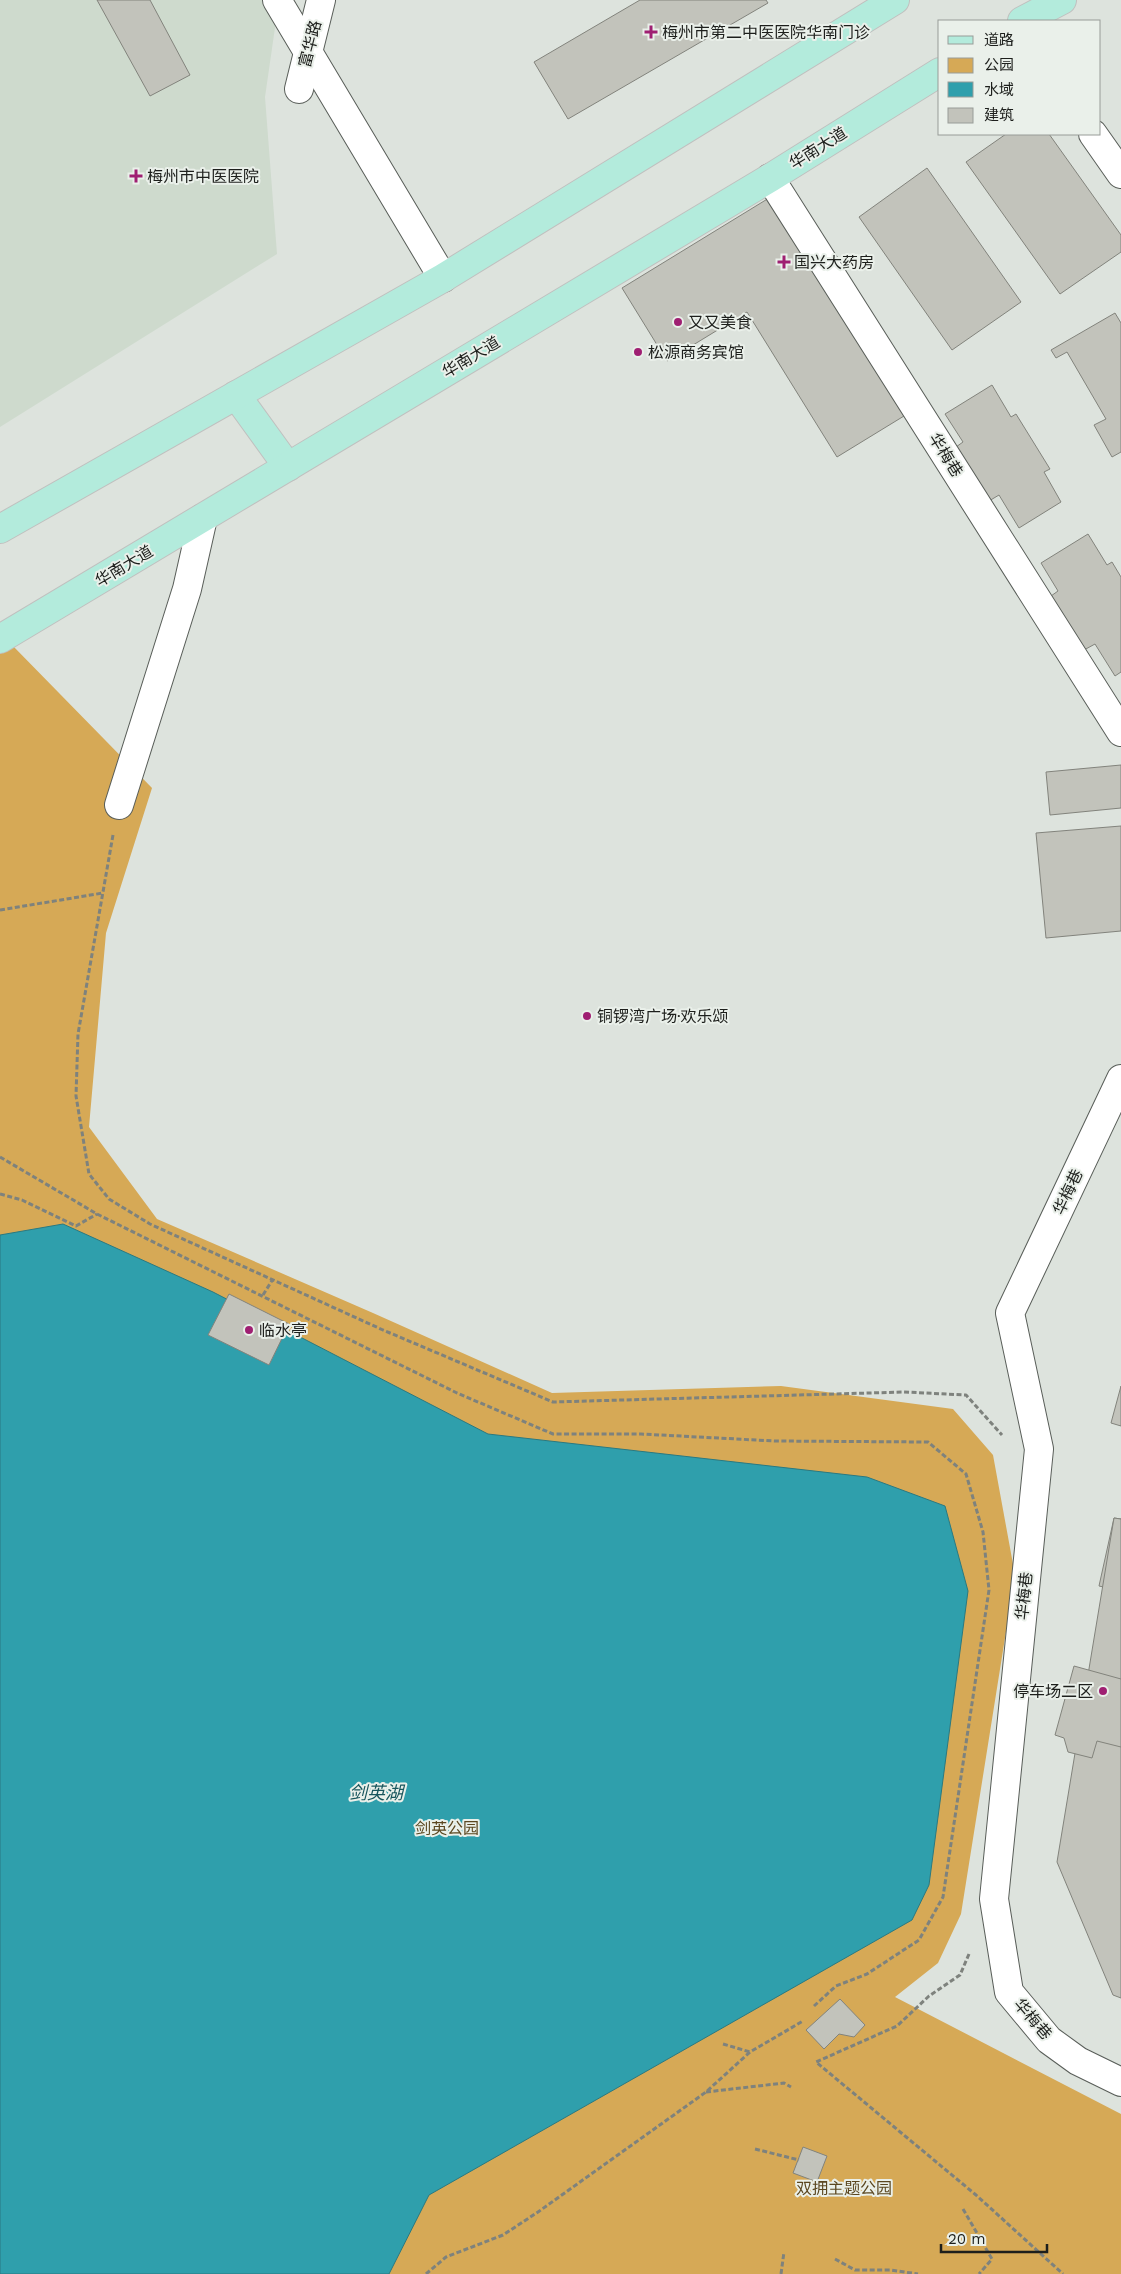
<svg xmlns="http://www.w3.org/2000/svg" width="1121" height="2274" viewBox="0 0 1121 2274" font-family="'Work Sans','Noto Sans SC',sans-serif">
<rect width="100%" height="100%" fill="#dde3dd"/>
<polygon fill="#cedacd" points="0,0 279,0 265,97 277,254 0,427"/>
<polygon fill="#d6a956" points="13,646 152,788 106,933 89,1127 157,1219 373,1313 552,1393 781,1386 953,1409 993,1455 1015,1575 961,1914 938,1963 895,1997 1121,2114 1121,2274 0,2274 0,654"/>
<polygon fill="#2f9fac" stroke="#2a7981" points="63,1224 213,1292 488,1434 867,1477 945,1506 968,1591 929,1885 912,1920 429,2195 389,2274 0,2274 0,1235"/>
<g fill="#c2c3bb" stroke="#82837c">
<polygon points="97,0 150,0 190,75 150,96"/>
<polygon points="640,0 766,0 768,3 568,119 534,62"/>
<polygon points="1006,134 1049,134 1121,235 1121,252 1060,294 966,162"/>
<polygon points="927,168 1021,302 952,350 859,217"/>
<polygon points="769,198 904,416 837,457 747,312 667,361 622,288"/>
<polygon points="1115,313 1121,323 1121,452 1112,457 1094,425 1106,419 1067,352 1056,358 1051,350"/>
<polygon points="992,385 1011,417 1016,414 1050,469 1044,472 1061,502 1019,528 999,495 989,501 956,447 963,442 945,414"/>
<polygon points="1088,534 1107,565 1112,562 1121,577 1121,672 1115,676 1095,644 1084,650 1051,596 1058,591 1041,563"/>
<polygon points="1121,765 1121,808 1050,815 1046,772"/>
<polygon points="1121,826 1121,931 1046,938 1036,833"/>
<polygon points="229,1294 289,1324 269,1365 208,1335"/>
<polygon points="1121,1386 1121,1426 1111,1423"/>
<polygon points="1114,1518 1121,1519 1121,1591 1099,1586"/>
<polygon points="1114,1518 1121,1519 1121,1998 1113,1995 1057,1862"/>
<polygon points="1074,1666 1121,1679 1121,1747 1097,1741 1092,1758 1068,1752 1064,1738 1055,1735"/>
<polygon points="840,1999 865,2025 854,2037 839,2034 824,2049 806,2030"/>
<polygon points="803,2147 827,2156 817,2182 793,2173"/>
</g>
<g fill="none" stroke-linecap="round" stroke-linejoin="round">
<g stroke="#595e59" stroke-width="30">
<g id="minor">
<polyline points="277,0 443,278"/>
<polyline points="299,89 321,0"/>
<polyline points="1093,134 1121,174"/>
<polyline points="119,805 187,589 203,518"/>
</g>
</g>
<g stroke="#595e59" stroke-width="30">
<g id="tertiary">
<polyline points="770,178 1121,732"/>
<polyline points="1121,1079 1010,1313 1039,1449 994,1899 1009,1992 1049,2040 1078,2061 1121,2082"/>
</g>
</g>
<g stroke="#c0c0bf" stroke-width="30">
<g id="primary">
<polyline points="1022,21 1062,0"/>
<polyline points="236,395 288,467"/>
<polyline points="0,529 443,278 895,0"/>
<polyline points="0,639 770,178 940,72"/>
</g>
</g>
<g stroke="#7e827d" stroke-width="3" stroke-dasharray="5 2.5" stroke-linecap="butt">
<polyline points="113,835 78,1034 76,1096 89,1174 109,1199 150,1224 383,1330 553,1402 904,1392 966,1395 1002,1435"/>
<polyline points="0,910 103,893"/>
<polyline points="0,1157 97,1214 457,1393 553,1434 641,1434 775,1441 928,1442 966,1474 983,1532 989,1590 943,1897 919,1940 867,1974 836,1986 814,2006"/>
<polyline points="0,1194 22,1200 76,1226 97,1214"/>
<polyline points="263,1295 273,1279"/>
<polyline points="969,1954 960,1975 929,1996 897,2026 816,2062 976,2195 1063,2274"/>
<polyline points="723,2044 750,2052"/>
<polyline points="706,2092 784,2083 791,2087"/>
<polyline points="755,2149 799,2160"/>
<polyline points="963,2209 992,2259 979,2274"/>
<polyline points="835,2259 855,2270 891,2270 918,2274"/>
<polyline points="426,2274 446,2257 503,2235 538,2212 706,2092 750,2052 803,2021"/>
<polyline points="781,2274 784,2252"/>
</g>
<use href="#minor" stroke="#fff" stroke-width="28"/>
<use href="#tertiary" stroke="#fff" stroke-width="28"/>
<use href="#primary" stroke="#b3ebdc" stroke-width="28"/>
</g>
<g fill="#9f1f72" stroke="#eaf0ea" stroke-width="2">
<path d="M648.5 24.5h5v5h5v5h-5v5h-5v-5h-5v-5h5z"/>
<path d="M133.5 168.5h5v5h5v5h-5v5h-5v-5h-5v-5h5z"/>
<path d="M781.5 254.5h5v5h5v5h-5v5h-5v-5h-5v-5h5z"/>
<circle cx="678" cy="322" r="5"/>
<circle cx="638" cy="352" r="5"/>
<circle cx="587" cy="1016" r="5"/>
<circle cx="249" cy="1330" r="5"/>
<circle cx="1103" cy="1691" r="5"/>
</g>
<g text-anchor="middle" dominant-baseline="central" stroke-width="4" stroke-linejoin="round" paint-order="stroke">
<g font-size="16" fill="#1d1f1c" stroke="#eaf0ea" text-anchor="start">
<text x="662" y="32">梅州市第二中医医院华南门诊</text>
<text x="147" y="176">梅州市中医医院</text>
<text x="794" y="262">国兴大药房</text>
<text x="688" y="322">又又美食</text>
<text x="648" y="352">松源商务宾馆</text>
<text x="597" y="1016">铜锣湾广场·欢乐颂</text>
<text x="259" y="1330">临水亭</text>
<text x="1093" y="1691" text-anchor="end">停车场二区</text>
</g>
<g font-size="16" fill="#1d1f1c" stroke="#eaf0ea">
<text transform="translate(310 44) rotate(-76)">富华路</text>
<text transform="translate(818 148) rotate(-32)">华南大道</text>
<text transform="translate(471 357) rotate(-31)">华南大道</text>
<text transform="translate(946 455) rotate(58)">华梅巷</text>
<text transform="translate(124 566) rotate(-31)">华南大道</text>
<text transform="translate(1068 1192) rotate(-65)">华梅巷</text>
<text transform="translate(1024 1596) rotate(-84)">华梅巷</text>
<text transform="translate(1033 2019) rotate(49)">华梅巷</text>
</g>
<g font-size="16" fill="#5b4720" stroke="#eaf0ea">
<text x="447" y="1828">剑英公园</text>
<text x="844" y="2188">双拥主题公园</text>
</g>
<g font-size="18" font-style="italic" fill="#18555c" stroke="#eaf0ea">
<text x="376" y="1792">剑英湖</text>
</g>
</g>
<rect x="938" y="20" width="162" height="115" fill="#eaf0ea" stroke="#989c98"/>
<rect x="948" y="36" width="25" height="8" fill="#b3ebdc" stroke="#989c98"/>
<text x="984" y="45" font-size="15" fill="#1d1f1c">道路</text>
<rect x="948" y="58" width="25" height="15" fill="#d6a956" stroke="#989c98"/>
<text x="984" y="70" font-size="15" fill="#1d1f1c">公园</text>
<rect x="948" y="82" width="25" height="15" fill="#2f9fac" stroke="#989c98"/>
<text x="984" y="95" font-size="15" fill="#1d1f1c">水域</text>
<rect x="948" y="108" width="25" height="15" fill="#c2c3bb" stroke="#989c98"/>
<text x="984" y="120" font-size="15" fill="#1d1f1c">建筑</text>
<path d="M941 2244v8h106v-8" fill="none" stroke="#1d1f1c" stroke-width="2.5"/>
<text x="948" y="2244" font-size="15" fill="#1d1f1c" stroke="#eaf0ea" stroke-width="4" paint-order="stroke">20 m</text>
</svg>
